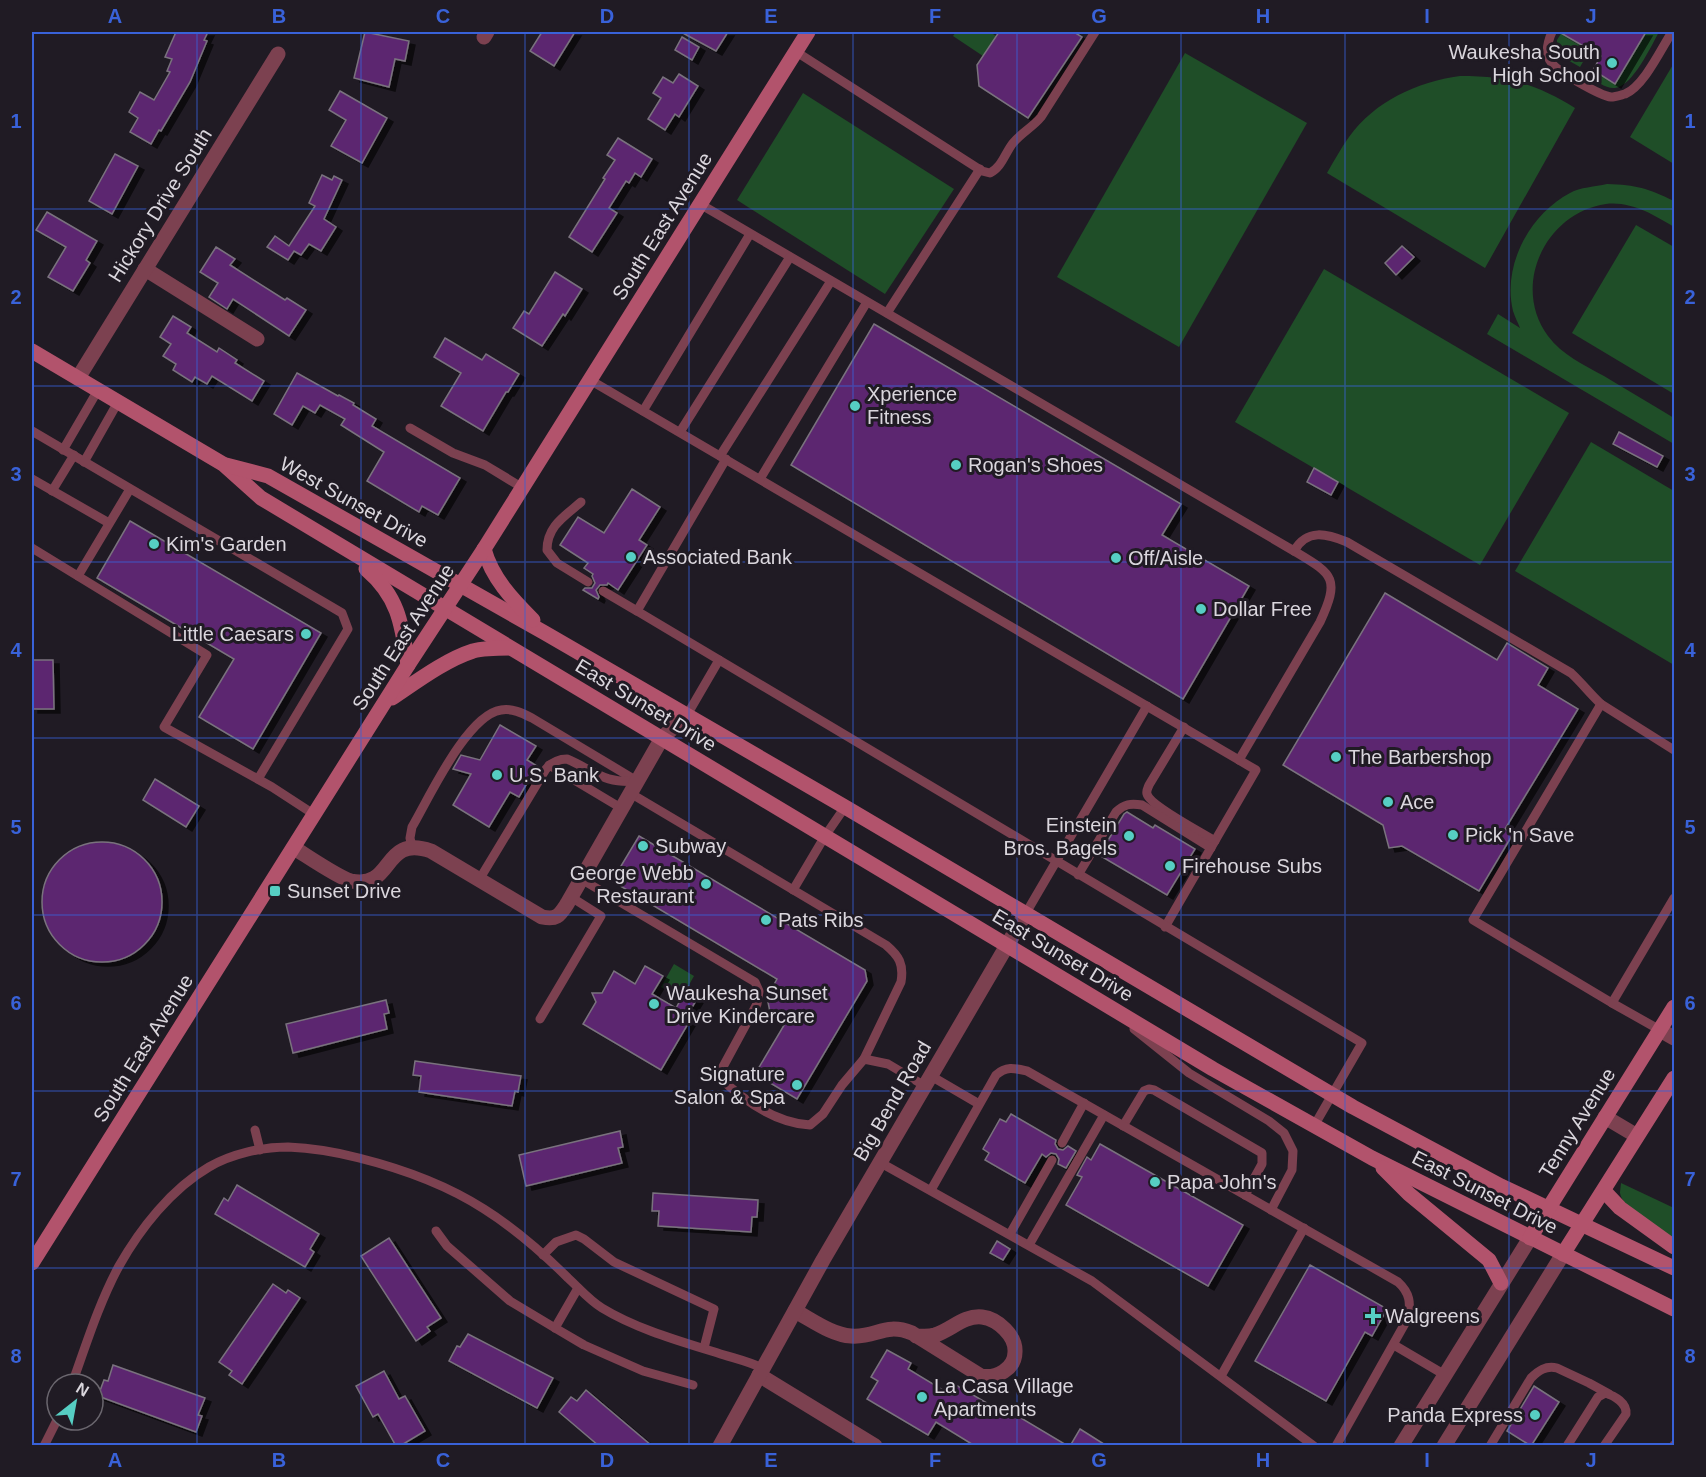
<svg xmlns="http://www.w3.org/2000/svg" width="1706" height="1477" viewBox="0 0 1706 1477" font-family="Helvetica,sans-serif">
<defs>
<filter id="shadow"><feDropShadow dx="6" dy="4" stdDeviation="0" flood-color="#0009"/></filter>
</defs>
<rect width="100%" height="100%" fill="#201b24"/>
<g fill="#1f4e28">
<polygon points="956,32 990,32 996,36 983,56 953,36"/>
<polygon points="1562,32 1571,32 1568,38 1590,50 1580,67 1557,54 1557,40"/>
<path d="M1646,32H1659C1651,46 1633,86 1615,88C1606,89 1596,81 1589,76L1593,70L1615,84Z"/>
<polygon points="1185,53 1307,123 1179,347 1057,277"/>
<polygon points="1674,63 1674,164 1630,137"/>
<path d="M1460,76C1507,76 1535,83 1575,108L1485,268L1327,173C1334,161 1341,148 1349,137C1375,101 1417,82 1460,76Z"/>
<polygon points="803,93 954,189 885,294 737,200"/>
<path d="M1607,184C1637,185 1647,188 1674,201V227C1654,215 1631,201 1606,204C1545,213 1511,286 1548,336C1562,355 1584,365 1604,376C1627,390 1651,404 1674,418V444L1487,334L1498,314L1520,328C1518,323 1515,317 1513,311C1502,265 1530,214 1570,193C1580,187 1595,187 1607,184Z"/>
<polygon points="1636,225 1674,247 1674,394 1572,333"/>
<polygon points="1324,269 1569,413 1480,565 1235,422"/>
<polygon points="1591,442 1674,491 1674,665 1515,571"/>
<polygon points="674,964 694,976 681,999 661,987"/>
<path d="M1621,1183L1674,1208V1241C1661,1232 1622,1209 1620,1193C1620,1192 1621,1184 1621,1183Z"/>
</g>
<g fill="#5b286f" stroke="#7a727e" stroke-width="1.5" filter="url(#shadow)">
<polygon points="176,32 208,32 204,40 207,41 190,82 161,131 159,130 151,144 130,132 138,118 129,112 140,92 154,100 170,72 167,71 172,59 165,57"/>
<polygon points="365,32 409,41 405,61 395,59 389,87 354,78"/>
<polygon points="542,32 575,32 554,66 530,51"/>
<polygon points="681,32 728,32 716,51"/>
<polygon points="999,32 1074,32 1082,37 1028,118 979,86 977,65"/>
<polygon points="1559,32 1646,32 1615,84 1593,70 1601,56"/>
<polygon points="682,37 699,47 692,60 675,50"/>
<polygon points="679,74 698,86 679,117 675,114 665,130 648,119 661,98 653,93 663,77 673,83"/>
<polygon points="340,91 387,118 362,163 331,146 346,120 329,110"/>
<polygon points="618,138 652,159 641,177 635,173 629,183 626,181 609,208 617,213 592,252 569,237 605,179 603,178 615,160 607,155"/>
<polygon points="115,154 138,166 112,214 89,201"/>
<polygon points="322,175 332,180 334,176 342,180 324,219 336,227 321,251 309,244 301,255 294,251 288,260 267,247 275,236 289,246 315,206 309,203"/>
<polygon points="47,212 97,241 86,260 90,263 73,291 48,277 66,247 36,230"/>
<polygon points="1402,246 1414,257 1396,275 1385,263"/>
<polygon points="216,247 235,259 230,265 285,300 287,298 306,310 289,336 233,299 227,309 209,297 218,283 200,272"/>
<polygon points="555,272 582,289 565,316 563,314 542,346 513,328 524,311 529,314"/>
<polygon points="173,316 191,327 187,333 217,352 219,348 237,360 235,363 264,381 252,401 212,376 207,384 195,377 192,382 173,370 176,364 163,356 171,344 160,337"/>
<polygon points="874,324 1181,504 1162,535 1249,586 1183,699 791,465"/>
<polygon points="445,338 482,360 486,354 519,374 508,392 506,392 483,431 441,406 461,373 434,357"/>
<polygon points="297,373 338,396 339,395 354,403 353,405 376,419 372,426 460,478 438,515 422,506 419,512 367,481 384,452 341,425 345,419 320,405 315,413 303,406 292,425 274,414"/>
<polygon points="1619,432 1663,456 1657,467 1613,444"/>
<polygon points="1314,468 1338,482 1331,495 1307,482"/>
<polygon points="632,489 660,507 639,540 647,545 618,590 608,583 607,585 600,585 596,590 599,597 598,599 583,590 585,588 592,588 595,583 592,576 593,574 584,568 588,563 560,545 578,517 604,533"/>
<polygon points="130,521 321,633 253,749 199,717 234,659 97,578"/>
<polygon points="1385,593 1497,660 1507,643 1548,668 1538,685 1578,709 1505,829 1513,834 1479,891 1402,846 1389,848 1383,825 1283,765"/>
<polygon points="32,660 53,660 54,709 32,709"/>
<polygon points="500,725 536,746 527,760 537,766 519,797 510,792 489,827 453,805 471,774 453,769 461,755 480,760"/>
<polygon points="155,779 199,806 186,827 143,800"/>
<polygon points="1127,812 1153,828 1155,825 1195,849 1167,895 1099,855 1124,814"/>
<polygon points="639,836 865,970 867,981 797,1099 755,1074 786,1022 770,1012 767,997 777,979 612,881"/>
<circle cx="102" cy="902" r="60"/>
<polygon points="645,966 663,976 652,994 676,1008 688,986 700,994 688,1014 692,1017 661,1070 583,1024 596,1002 592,993 602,993 614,971 635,984"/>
<polygon points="386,1000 389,1013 384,1014 387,1029 293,1053 286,1024"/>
<polygon points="415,1061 521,1076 518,1092 515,1091 512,1106 419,1092 421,1076 413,1075"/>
<polygon points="1011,1114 1056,1140 1055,1144 1058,1149 1063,1150 1068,1146 1076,1151 1066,1168 1058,1164 1059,1159 1056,1154 1051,1153 1046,1157 1042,1154 1025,1183 985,1160 989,1153 983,1149 1000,1119 1006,1122"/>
<polygon points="620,1131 623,1147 618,1148 622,1163 526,1186 519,1155"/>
<polygon points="1100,1144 1243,1225 1208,1286 1066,1205 1082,1177 1077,1175 1087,1157 1091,1160"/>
<polygon points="237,1185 319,1234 310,1249 314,1252 305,1267 215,1214 224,1198 228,1201"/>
<polygon points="653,1193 758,1200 757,1217 752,1217 751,1232 658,1226 659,1211 652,1211"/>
<polygon points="389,1238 441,1318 427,1327 430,1331 416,1341 361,1256"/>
<polygon points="997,1241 1010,1249 1003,1260 990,1253"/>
<polygon points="1310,1265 1387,1309 1372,1336 1365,1332 1326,1401 1255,1361"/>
<polygon points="273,1284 286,1293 288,1290 300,1298 242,1384 229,1375 232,1371 219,1362"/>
<polygon points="468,1334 553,1378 537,1408 449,1361 457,1346 460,1347"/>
<polygon points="887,1350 911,1363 908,1369 951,1395 956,1385 1009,1416 1011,1412 1068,1446 975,1446 936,1422 928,1435 867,1399 878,1381 871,1377"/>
<polygon points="113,1365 205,1398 198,1415 202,1416 196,1432 98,1396 104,1380 108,1381"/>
<polygon points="384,1371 399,1399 405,1396 425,1431 400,1446 396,1446 378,1414 373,1417 356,1386"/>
<polygon points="1534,1386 1559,1402 1531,1446 1507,1431"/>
<polygon points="586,1390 600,1402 652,1446 599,1446 559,1412 571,1397 577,1401"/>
<polygon points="1080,1429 1107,1446 1070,1446"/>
</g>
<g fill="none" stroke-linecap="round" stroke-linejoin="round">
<g stroke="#7c4150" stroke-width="9">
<path d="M1552,32C1548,41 1544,53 1551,62C1556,71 1601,96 1611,97C1615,97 1621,95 1625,94C1644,86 1661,49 1672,32"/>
<path d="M795,51L982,171L990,173C1002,167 1005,153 1013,143C1021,133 1033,127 1041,117L1095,32"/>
<path d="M700,204L1294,551C1332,574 1341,577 1320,622L1239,760"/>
<polyline points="887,313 980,169"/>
<polyline points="590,380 1256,770 1165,927"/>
<polyline points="643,411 750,234"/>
<polyline points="410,428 453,453 485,465 523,488"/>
<polyline points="32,431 342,613 348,629 258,779"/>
<polyline points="680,432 790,257"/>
<polyline points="63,450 98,390"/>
<polyline points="720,456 831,281"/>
<polyline points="726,459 637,611 1362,1043 1314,1126"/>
<polyline points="84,462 118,402"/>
<polyline points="32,479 109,523"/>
<polyline points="760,479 867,302"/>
<polyline points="52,491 74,455"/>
<path d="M581,502C565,516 547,526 547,550L557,563L588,582"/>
<polyline points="32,548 207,655 164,727 272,787 315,815"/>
<path d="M1294,551C1307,528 1327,534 1347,542L1571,673C1582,683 1590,694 1601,704L1674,750"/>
<polyline points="78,576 130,489"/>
<polyline points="603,591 637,611"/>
<polyline points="1601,704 1473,920 1612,1003 1674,898"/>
<polyline points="687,715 719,660"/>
<path d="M1184,727L1149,785C1148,788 1146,790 1147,794C1150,806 1203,833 1215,841"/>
<polyline points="549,765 621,808"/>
<path d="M630,793L886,945C899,956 904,964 901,982L864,1059"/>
<path d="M412,847L410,838L412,827C429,798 467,715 501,710C512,708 522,713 532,718L637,781"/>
<path d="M1078,875L1116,812C1124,804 1131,803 1142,805L1211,848"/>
<path d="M581,879L755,982L759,991L757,1004L718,1076C743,1100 775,1123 810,1125L823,1114L842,1085L864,1059L888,1064L925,1086"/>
<path d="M479,880L546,769C552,762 558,759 567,759C595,771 604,784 637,781"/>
<polyline points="793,890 825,836 845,807"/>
<polyline points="1026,913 1147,706"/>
<polyline points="1612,1003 1660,1030"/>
<polyline points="540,1019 601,916 571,897"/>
<polyline points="1134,1029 1189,1073 1269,1121 1284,1133 1293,1151 1292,1170 1271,1210"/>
<polyline points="931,1076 979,1104"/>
<polyline points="1123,1126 1144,1091 1149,1089 1154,1090 1262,1153 1262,1164 1245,1195"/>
<polyline points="255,1130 260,1150"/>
<polyline points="1062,1143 1084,1103"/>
<polyline points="881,1163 1092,1281 1314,1446"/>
<path d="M931,1190L996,1075C1006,1066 1014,1068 1027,1071L1398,1282C1410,1293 1411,1303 1408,1318L1336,1446"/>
<polyline points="436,1231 447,1246 510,1301 555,1328 584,1345 643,1371 693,1385"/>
<polyline points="1010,1234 1052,1160"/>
<polyline points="1029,1245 1104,1115"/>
<polyline points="543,1255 556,1242 576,1235 584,1239 614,1262 714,1309 704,1348"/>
<polyline points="555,1328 578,1288"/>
<polyline points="1394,1345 1445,1375"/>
<polyline points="1221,1376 1304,1228"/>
<path d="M72,1384C86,1345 99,1303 119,1266C140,1229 171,1189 209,1167C231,1154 262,1147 288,1147C312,1148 336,1152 359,1158C403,1169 445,1184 484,1209C514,1228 543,1253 568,1278C579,1288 589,1300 602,1308C638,1330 683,1342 724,1355C737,1359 750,1362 762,1368"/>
<polyline points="44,1446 57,1420"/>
<path d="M1490,1446L1531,1378C1538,1371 1546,1365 1557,1368L1589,1383L1609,1394"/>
<path d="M1567,1446L1598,1397L1605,1393C1615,1396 1627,1403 1626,1414L1604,1446"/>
<polyline points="1674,1446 1674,1445"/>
</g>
<g stroke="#7c4150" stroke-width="15">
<polyline points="484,37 487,32"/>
<polyline points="145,269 257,339"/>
<polyline points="78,378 278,54"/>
<path d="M294,848C307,856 339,878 351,881C395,890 381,834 431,851L542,917C557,920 559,916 567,904L662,738L687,715"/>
<polyline points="1660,1030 1674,1038"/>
<polyline points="1605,1117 1637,1136"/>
<path d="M795,1311C812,1320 832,1335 851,1336C877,1338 884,1322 912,1333L981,1376C996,1379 1015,1369 1015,1352C1016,1336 998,1319 982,1317C964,1315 951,1330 935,1335C928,1337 923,1336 916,1336"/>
<polyline points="759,1375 875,1446"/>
<polyline points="720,1446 823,1260 1026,913"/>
<polyline points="1401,1446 1530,1238"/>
<polyline points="1444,1446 1563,1254"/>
</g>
<g stroke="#b2536c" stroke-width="15">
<polyline points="32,351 223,464 261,498 1213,1069 1372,1158 1674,1309"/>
<polyline points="226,465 268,476 545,633 845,807 1353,1107 1501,1186 1674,1268"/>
<path d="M484,549C492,578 512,599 533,620"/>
<path d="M366,569C399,597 402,625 408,665"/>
<path d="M392,698C416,682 445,660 473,651C484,648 498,648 510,648"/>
<polyline points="1383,1168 1409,1194 1489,1260 1501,1283"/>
<polyline points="1604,1191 1620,1208 1674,1247"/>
<polyline points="1530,1238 1674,1007"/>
<polyline points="1563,1254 1674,1078"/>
<polyline points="32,1263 408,665 484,549 808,32"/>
</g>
</g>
<path fill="none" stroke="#3962d9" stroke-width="1.5" stroke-opacity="0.55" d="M197,32V1446M361,32V1446M525,32V1446M689,32V1446M853,32V1446M1017,32V1446M1181,32V1446M1345,32V1446M1509,32V1446M32,209H1674M32,386H1674M32,562H1674M32,738H1674M32,915H1674M32,1091H1674M32,1268H1674"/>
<g fill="#56cec3" stroke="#201b24" stroke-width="2">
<circle cx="1612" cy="63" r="6"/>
<circle cx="855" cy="406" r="6"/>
<circle cx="956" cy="465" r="6"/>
<circle cx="154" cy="544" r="6"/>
<circle cx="631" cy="557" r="6"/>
<circle cx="1116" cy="558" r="6"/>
<circle cx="1201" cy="609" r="6"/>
<circle cx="306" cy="634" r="6"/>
<circle cx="1336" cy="757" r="6"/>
<circle cx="497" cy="775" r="6"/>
<circle cx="1388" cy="802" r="6"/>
<circle cx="1453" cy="835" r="6"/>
<circle cx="1129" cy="836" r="6"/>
<circle cx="643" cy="846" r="6"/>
<circle cx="1170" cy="866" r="6"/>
<circle cx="706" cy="884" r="6"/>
<rect x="269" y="885" width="12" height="12" rx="3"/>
<circle cx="766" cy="920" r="6"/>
<circle cx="654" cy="1004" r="6"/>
<circle cx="797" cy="1085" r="6"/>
<circle cx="1155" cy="1182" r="6"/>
<path d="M1370 1307h6v6h6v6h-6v6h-6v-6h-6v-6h6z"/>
<circle cx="922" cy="1397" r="6"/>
<circle cx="1535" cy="1415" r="6"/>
</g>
<g text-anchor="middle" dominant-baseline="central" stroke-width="6" stroke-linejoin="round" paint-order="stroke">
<g font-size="20" fill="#dad6dd" stroke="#201b24" text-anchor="start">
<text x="1600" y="52" text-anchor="end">Waukesha South<tspan x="1600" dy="23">High School</tspan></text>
<text x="867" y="394">Xperience<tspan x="867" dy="23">Fitness</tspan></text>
<text x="968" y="465">Rogan's Shoes</text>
<text x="166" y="544">Kim's Garden</text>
<text x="643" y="557">Associated Bank</text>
<text x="1128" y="558">Off/Aisle</text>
<text x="1213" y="609">Dollar Free</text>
<text x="294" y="634" text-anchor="end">Little Caesars</text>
<text x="1348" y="757">The Barbershop</text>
<text x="509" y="775">U.S. Bank</text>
<text x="1400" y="802">Ace</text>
<text x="1117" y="825" text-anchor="end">Einstein<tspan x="1117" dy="23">Bros. Bagels</tspan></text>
<text x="1465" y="835">Pick 'n Save</text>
<text x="655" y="846">Subway</text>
<text x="1182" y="866">Firehouse Subs</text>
<text x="694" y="873" text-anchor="end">George Webb<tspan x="694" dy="23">Restaurant</tspan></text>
<text x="287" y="891">Sunset Drive</text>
<text x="778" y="920">Pats Ribs</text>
<text x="666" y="993">Waukesha Sunset<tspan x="666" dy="23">Drive Kindercare</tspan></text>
<text x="785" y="1074" text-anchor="end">Signature<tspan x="785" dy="23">Salon &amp; Spa</tspan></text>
<text x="1167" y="1182">Papa John's</text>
<text x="1385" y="1316">Walgreens</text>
<text x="934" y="1386">La Casa Village<tspan x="934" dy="23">Apartments</tspan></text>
<text x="1523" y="1415" text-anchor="end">Panda Express</text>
</g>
<g font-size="20" fill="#dad6dd" stroke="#201b24">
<text transform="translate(160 205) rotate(-58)">Hickory Drive South</text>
<text transform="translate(662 226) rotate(-58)">South East Avenue</text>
<text transform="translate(354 502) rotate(29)">West Sunset Drive</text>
<text transform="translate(403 637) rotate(-57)">South East Avenue</text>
<text transform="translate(646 705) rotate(31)">East Sunset Drive</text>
<text transform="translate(1063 955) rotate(31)">East Sunset Drive</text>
<text transform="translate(143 1048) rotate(-58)">South East Avenue</text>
<text transform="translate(892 1101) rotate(-60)">Big Bend Road</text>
<text transform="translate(1577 1123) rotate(-58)">Tenny Avenue</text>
<text transform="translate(1485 1192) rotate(27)">East Sunset Drive</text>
</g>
</g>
<rect width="1706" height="1477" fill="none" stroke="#201b24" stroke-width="66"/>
<g transform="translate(75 1402) rotate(31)"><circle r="28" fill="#201b24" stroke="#6a666e" stroke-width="1.5"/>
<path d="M0-4.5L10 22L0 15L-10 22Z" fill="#56cec3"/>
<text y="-9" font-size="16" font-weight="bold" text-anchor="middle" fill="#dad6dd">N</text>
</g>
<rect x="33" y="33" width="1640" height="1411" fill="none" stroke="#3962d9" stroke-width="2"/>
<g font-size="20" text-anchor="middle" font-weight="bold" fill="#3962d9">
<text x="115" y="23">A</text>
<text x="279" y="23">B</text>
<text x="443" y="23">C</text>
<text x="607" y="23">D</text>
<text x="771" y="23">E</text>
<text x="935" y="23">F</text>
<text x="1099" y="23">G</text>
<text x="1263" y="23">H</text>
<text x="1427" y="23">I</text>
<text x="1591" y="23">J</text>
<text x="16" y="128">1</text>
<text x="1690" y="128">1</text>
<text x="16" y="304">2</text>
<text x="1690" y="304">2</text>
<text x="16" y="481">3</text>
<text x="1690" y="481">3</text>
<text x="16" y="657">4</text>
<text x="1690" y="657">4</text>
<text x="16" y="834">5</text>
<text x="1690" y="834">5</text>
<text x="16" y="1010">6</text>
<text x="1690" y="1010">6</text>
<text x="16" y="1186">7</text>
<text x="1690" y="1186">7</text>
<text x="16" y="1363">8</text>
<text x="1690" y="1363">8</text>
<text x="115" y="1467">A</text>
<text x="279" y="1467">B</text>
<text x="443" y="1467">C</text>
<text x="607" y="1467">D</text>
<text x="771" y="1467">E</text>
<text x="935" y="1467">F</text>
<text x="1099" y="1467">G</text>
<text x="1263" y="1467">H</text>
<text x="1427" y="1467">I</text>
<text x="1591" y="1467">J</text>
</g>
</svg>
